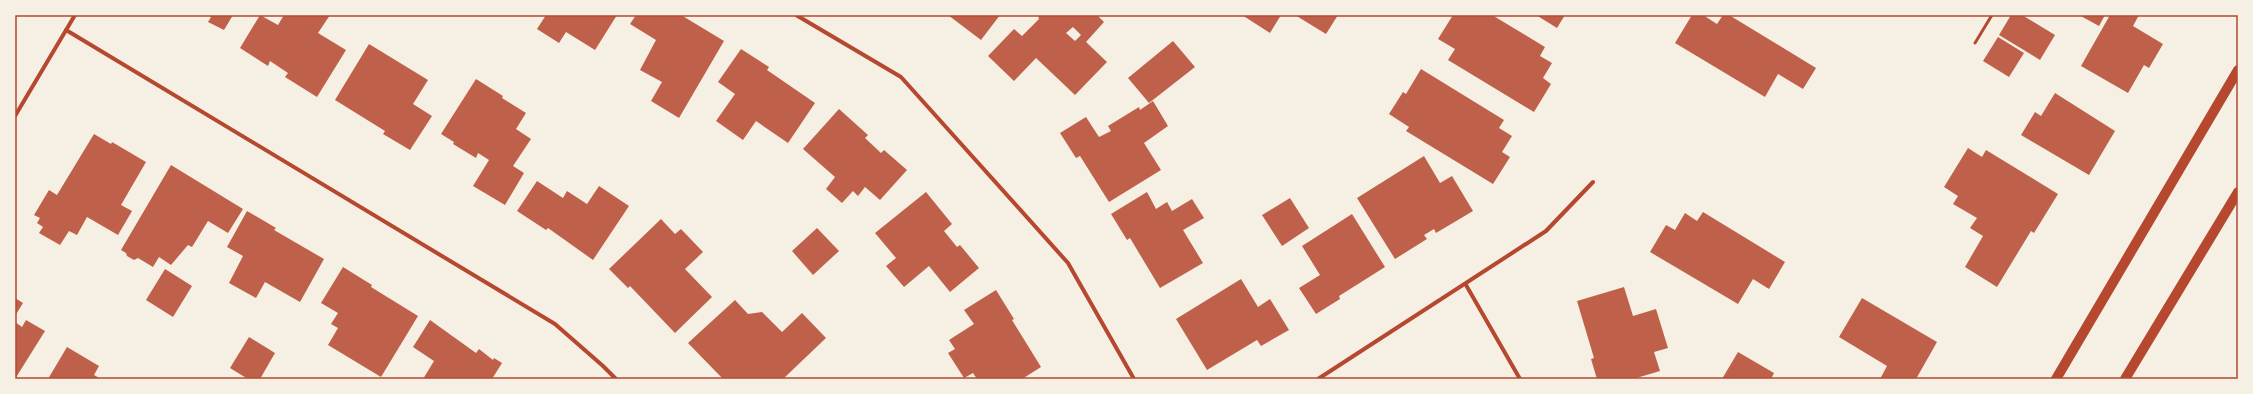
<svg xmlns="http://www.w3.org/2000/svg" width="2253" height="394" viewBox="0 0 2253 394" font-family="Mulish,sans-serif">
<rect width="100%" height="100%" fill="#f6efe4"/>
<g fill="#bf614a" fill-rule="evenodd">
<polygon points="207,15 233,15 224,30 208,22 211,17"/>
<polygon points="260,15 278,25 284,15 330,15 318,33 346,50 317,97 285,77 288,73 270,61 268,66 240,48"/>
<polygon points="546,15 617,15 595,50 566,32 559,43 537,29"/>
<polygon points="636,15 681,15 724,41 679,118 651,101 662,82 640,70 656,40 630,24"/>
<polygon points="948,15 1000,15 981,40"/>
<path d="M1038,15H1097L1104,22L1086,42L1107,62L1075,95L1036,58L1014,81L988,56L1014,29L1022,36L1039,19ZM1073,27L1081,35L1075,41L1066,33Z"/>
<polygon points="1242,15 1281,15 1270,33"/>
<polygon points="1295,15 1338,15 1326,34"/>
<polygon points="1453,15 1492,15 1545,47 1540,56 1552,63 1543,78 1551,84 1534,112 1448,60 1455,49 1438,39"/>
<polygon points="1536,15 1565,15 1557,28"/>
<polygon points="1692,15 1703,15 1717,24 1723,15 1729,15 1816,68 1803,89 1778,74 1765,97 1675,43"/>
<polygon points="2011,15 2022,15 2055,35 2040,60 1999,35"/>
<polygon points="2079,15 2105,15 2099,26"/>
<polygon points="2110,15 2139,15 2133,26 2163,44 2149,68 2144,65 2128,93 2081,66"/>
<polygon points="1998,37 2024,53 2009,77 1983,61"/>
<polygon points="1173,41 1195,67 1149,103 1128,78"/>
<polygon points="369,44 428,80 413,104 432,116 410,150 383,134 385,131 335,100"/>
<polygon points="741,49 769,67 767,70 815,103 788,143 756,121 743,140 716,121 735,94 718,82"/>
<polygon points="1421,69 1504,120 1499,128 1512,136 1502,152 1510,157 1493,184 1406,131 1409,127 1389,114 1403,92 1406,94"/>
<polygon points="476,79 503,96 502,98 526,113 516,129 531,139 513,166 524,173 505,205 473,186 489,160 478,153 476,158 453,144 454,142 441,134"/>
<polygon points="2055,93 2115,131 2089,175 2021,135 2035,112 2041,116"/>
<polygon points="1153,101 1168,126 1144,143 1161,170 1109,202 1080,156 1076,158 1060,133 1086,117 1099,137 1111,131 1108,126 1139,107 1140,110"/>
<polygon points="839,109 868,135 865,138 881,153 884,150 907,170 880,200 865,187 858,196 853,191 842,203 826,189 835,177 803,149"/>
<polygon points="94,134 111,144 112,142 146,162 121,205 132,211 118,235 87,217 77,235 69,231 60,245 39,233 43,227 37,223 40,218 34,215 49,190 57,195"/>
<polygon points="1968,148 1982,157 1986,150 2058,194 2034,233 2031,231 1997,287 1965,267 1983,236 1970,228 1977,218 1953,204 1958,196 1944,187"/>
<polygon points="1424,156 1440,183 1452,176 1473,211 1436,233 1434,229 1424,235 1427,239 1395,259 1357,198"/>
<polygon points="171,165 243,209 228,233 208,221 192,247 188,245 171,265 159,257 153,267 138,258 134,260 127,256 126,253 121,250"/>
<polygon points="537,181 563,198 567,191 587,204 599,186 629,206 593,260 548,228 546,230 517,211"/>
<polygon points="926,192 952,224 944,231 957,247 960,245 979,268 950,292 929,266 904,287 886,266 896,258 875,233"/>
<polygon points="1147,192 1156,209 1167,202 1172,211 1192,199 1204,218 1183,230 1203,263 1160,288 1130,238 1127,240 1111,214"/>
<polygon points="1290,198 1309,228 1282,246 1262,215"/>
<polygon points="247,211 276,228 274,230 324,259 300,302 265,282 256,298 229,283 243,256 227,247"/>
<polygon points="1703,212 1785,262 1769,289 1753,279 1738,304 1650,252 1666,225 1675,230 1685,213 1697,221"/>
<polygon points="1352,214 1385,267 1339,296 1340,299 1316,314 1299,288 1320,275 1302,246"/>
<polygon points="661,219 675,234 681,229 703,252 685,269 712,297 675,333 630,286 628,288 609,269"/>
<polygon points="817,228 839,251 813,275 792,251"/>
<polygon points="343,267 372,285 371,287 418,316 381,377 328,345 338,328 331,324 338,313 321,303"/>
<polygon points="165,269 192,286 173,317 146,300"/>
<polygon points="1241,279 1258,307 1270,299 1289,330 1261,346 1257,340 1207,370 1176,319"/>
<polygon points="1624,287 1633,316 1656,309 1668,348 1654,352 1660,371 1633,379 1597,379 1591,359 1594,358 1577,301"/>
<polygon points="996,290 1014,319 1012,320 1041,367 1022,379 977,379 973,373 964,378 948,353 955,349 949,340 974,324 964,310"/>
<polygon points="15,298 23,303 15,316"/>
<polygon points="1862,298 1937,342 1916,379 1880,379 1887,366 1839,337"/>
<polygon points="735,300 748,314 762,312 782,332 802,313 826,338 783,379 723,379 688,343"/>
<polygon points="26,320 45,331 15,379 15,322 22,327"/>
<polygon points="430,320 476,353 479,349 493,360 494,358 502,363 492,379 423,379 434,361 413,347"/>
<polygon points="249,337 275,353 260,379 248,379 230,368"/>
<polygon points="67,347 99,366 94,375 101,379 48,379"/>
<polygon points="1738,352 1774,373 1771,379 1722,379"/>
</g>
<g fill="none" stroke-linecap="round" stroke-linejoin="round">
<polyline stroke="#b5482f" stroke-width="3" points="1975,43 1992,15"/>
<g stroke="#b5482f" stroke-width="4">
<polyline points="796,15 901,77 1068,263 1134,379"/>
<polyline points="66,30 555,324 603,366 616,379"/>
<polyline points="15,116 75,15"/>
<polyline points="1466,285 1520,379"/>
<polyline points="1318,379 1546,231 1593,182"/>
</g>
<g stroke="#b5482f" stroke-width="10">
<polyline points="2056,379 2238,70"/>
<polyline points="2125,379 2238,192"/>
</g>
</g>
<rect width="2253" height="394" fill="none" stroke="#f6efe4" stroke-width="32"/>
<rect x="16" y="16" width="2221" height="362" fill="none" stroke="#b5482f" stroke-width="1.5"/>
</svg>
